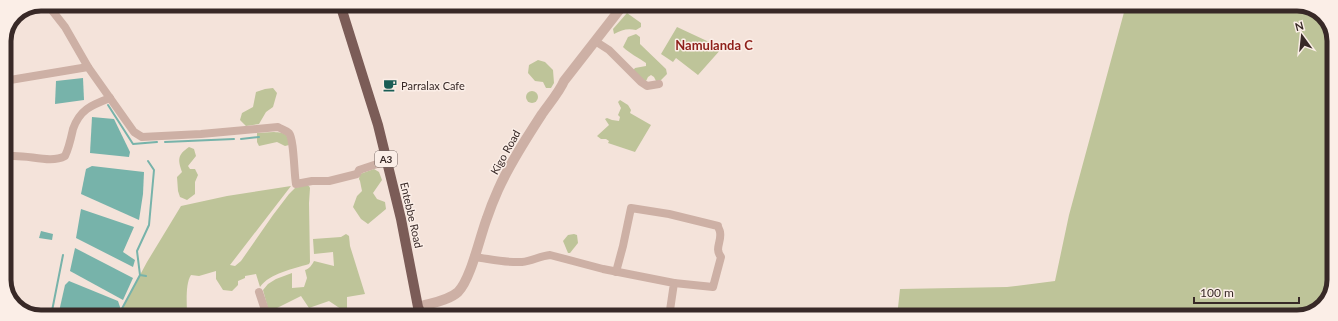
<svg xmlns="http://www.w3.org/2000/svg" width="1338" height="321" viewBox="0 0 1338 321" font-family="Lato,sans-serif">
<rect width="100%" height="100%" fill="#f4e3da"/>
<g fill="#bec499">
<polygon points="1126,5 1305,5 1325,16 1334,36 1333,288 1320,309 1297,317 897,317 900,289 1007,287 1055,281 1069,215"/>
<path d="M627,13L641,23V27L636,30C627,28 622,30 614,34L613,29Z"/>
<polygon points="677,27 722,48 698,75 676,58 673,62 661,54"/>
<path d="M636,34L640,37V44L666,69L667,74L660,81H656L654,77L651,75L648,77L645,83L632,72L635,68L646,66V63C638,57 630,54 623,47L628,37Z"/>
<polygon points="538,60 545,62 553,70 554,83 551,88 546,88 543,82 535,81 528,73 529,65"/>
<polygon points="273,88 277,93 273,107 266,112 259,124 246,126 240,120 242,113 253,107 256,92 265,89"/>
<circle cx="532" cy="97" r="6"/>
<polygon points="620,100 628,105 631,110 630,113 651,125 635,152 608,143 609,141 606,139 601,139 597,136 609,125 605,119 607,118 612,120 619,121 620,117 618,115 621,108 618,102"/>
<path d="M274,132C285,133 288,133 289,145L285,146L277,142L259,146L257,142V133Z"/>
<path d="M189,147L194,149L196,156L188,166L190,169H195L198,175L195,182V194L187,200L180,197L178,191L177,177L182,172C178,160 177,155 189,147Z"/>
<polygon points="374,169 379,172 382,180 373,193 377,199 385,202 386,209 368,224 361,219 353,207 357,196 362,191 360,181 359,179 360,174"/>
<path d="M291,186L230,265L235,266L241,261L273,215L289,194L295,188L303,186H309L310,188L309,203L310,262L309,264C293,269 270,273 260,287L256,274L245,276V278L238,281V285L232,291L223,290L216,279V271L199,276L191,275C185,284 187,305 187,316H118L147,262L181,206L227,196Z"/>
<path d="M346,234L349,236L350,246L365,294L347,297V313L329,301L309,308L301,296L269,312L263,290L268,284L276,279L292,273V288L304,287L307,278L305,270C309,269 312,265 314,261L334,266L333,252L314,254L313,239L341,237Z"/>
<polygon points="574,234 577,235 578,243 570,253 568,253 563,241 568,235"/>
</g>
<g fill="#77b3aa">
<polygon points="83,78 84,100 55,104 56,81"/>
<polygon points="92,117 114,119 130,152 129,157 90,153"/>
<polygon points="92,166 144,172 143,194 139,220 81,194 86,169"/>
<polygon points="81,209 134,227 123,252 135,260 133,267 76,238"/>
<polygon points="41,231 53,234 52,240 39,238"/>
<polygon points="75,248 133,278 123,300 70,271"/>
<polygon points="69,281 118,301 121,310 117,316 58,316 65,285"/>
</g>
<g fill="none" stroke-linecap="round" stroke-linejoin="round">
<g stroke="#77b3aa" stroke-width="2">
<polyline points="108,105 133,144 157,142"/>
<polyline points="241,139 259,137"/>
<polyline points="165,142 234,139"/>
<polyline points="140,275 137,251 149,225 154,170 148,161"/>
<polyline points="51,316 63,255"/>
<polyline points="118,316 140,275 146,276"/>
</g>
<g stroke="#cdb0a5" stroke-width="8">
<polyline points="47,4 65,27 88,67"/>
<polyline points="595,41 609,50 641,82 647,86 659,84"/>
<path d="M4,81L88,67L134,132L142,137L201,134L278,127C281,129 286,130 289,133C294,139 294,173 296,184L312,181H329L357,174L359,170L386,161"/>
<path d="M4,157C23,152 49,165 65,156C69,148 71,138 73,129C80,109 92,105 110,98"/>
<path d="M474,257C490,259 506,263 522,262C532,261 540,256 550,255L603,269L674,283L669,317"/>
<path d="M616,272L623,246L631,208L669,214L718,226C718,228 720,230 720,232C722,242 714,248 721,257L713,287L674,283"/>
<polyline points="259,292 267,316"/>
</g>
<path stroke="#cdb0a5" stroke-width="10" d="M418,307C431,303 448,301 458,292C471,279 480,236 487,218C490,209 494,199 498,190C510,163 526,139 542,114C549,104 560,91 564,81L624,4"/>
<polyline stroke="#7b5c57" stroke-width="10" points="340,4 378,125 401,219 418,307 422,316"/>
</g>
<defs>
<g id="cafe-bare" transform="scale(1.08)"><path d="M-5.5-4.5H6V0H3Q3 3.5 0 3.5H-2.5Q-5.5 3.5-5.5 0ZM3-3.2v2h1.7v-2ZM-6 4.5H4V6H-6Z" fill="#195d55" stroke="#fbeee7" stroke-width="2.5" paint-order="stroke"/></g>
</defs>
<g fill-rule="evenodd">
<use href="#cafe-bare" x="390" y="85"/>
</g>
<g text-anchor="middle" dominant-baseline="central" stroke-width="3" stroke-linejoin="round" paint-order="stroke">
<rect fill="#fbeee7" stroke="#726461" stroke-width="1" x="375" y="151" width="22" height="16" rx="3"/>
<g font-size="10" font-weight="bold" fill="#382927">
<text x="386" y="159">A3</text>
</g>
<g font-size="11" fill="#382927" stroke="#fbeee7" text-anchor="start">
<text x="401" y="85">Parralax Cafe</text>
</g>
<g font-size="11" fill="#382927" stroke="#fbeee7">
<text transform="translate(505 152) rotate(-61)">Kigo Road</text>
<text transform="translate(412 215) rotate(77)">Entebbe Road</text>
</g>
<g font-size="13" font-weight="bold" fill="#8e1f19" stroke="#fbeee7">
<text x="714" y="45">Namulanda C</text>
</g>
</g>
<path d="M0 0H1338V321H0ZM41 11H1297A30 30 0 0 1 1327 41V280A30 30 0 0 1 1297 310H41A30 30 0 0 1 11 280V41A30 30 0 0 1 41 11Z" fill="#fbeee7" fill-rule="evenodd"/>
<path fill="none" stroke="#382927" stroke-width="5" d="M41 11H1297A30 30 0 0 1 1327 41V280A30 30 0 0 1 1297 310H41A30 30 0 0 1 11 280V41A30 30 0 0 1 41 11Z"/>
<g transform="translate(1302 36) rotate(345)" stroke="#fbeee7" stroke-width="3" paint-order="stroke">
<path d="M0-3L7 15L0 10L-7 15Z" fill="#382927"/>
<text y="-6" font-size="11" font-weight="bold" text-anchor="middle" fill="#382927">N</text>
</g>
<path d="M1194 297v6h105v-6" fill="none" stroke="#382927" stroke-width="2"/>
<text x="1200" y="297" font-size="12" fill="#382927" stroke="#fbeee7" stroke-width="3" paint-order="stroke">100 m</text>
</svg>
